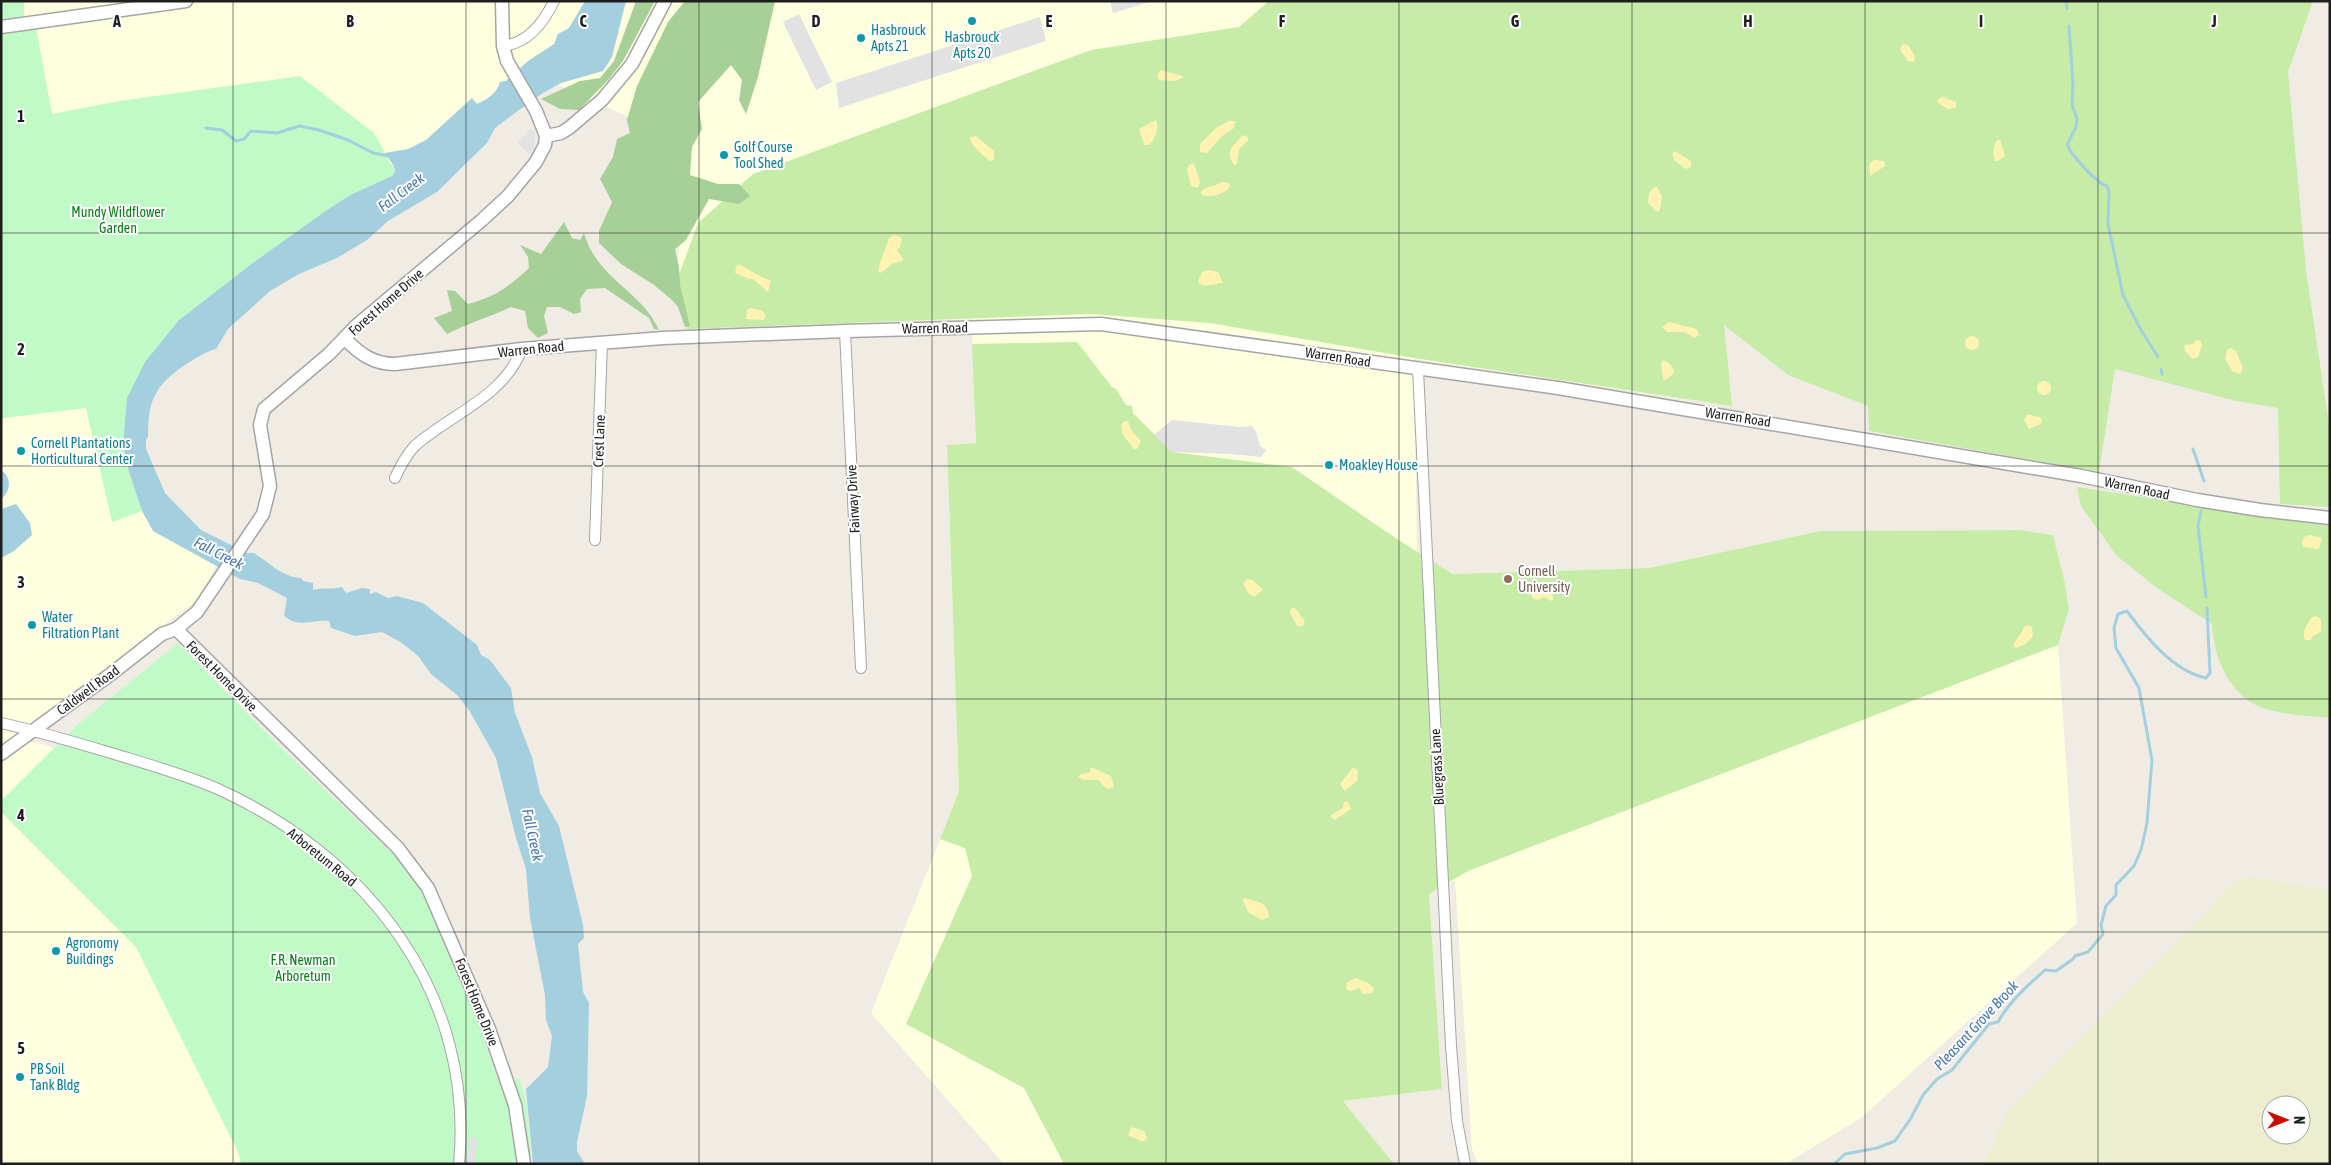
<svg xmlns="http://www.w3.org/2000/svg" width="2331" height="1165" viewBox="0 0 2331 1165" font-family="'Asap Condensed',sans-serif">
<rect width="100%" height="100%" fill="#f0ece4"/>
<polygon fill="#fdffde" points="1,1 1664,1 1732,406 1414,359 1417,552 1453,574 1649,568 1820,531 2021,530 2053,535 2065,583 2069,609 2058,645 2077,923 1861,1118 1785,1164 1478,1164 1472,1149 1455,880 1429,894 1442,1089 1343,1101 1394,1164 1004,1164 871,1013 959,791 947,445 976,443 972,319 687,329 676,283 688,144 543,78 149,380 136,452 159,504 223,555 195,602 13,736 202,789 455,1164 1,1164"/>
<path fill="#ebefcf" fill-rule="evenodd" d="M2252,877L2330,890V1164H1983L2007,1112L2209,910L2226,889L2236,880ZM2271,1105H2301V1135H2271Z"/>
<g fill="#c6eca8">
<polygon points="1269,1 2313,1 2288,72 2306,270 2330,432 2329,507 2280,504 2278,408 2236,401 2115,369 2099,472 1869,431 1868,406 1788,375 1724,325 1732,406 1414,358 1210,323 1092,314 687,329 676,283 698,223 753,174 1091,50 1239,27"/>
<polygon points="1077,342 1112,387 1116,389 1126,405 1132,406 1133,413 1172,452 1292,467 1397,539 1453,574 1649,568 1820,531 2021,530 2053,535 2065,583 2069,609 2058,645 1468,871 1429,894 1442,1089 1343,1101 1394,1164 1064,1164 1024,1088 906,1024 972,876 965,848 940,839 959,791 947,445 976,443 972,344"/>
<path d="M2077,487L2330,526V718C2310,716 2288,715 2269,710C2232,701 2213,659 2212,624L2157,588L2117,556L2081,506Z"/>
</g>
<g fill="#a6d097">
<polygon points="636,1 655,1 623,61 609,79 579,110 560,109 541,99 580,81 600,78 614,61"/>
<polygon points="685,1 775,1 758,77 746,114 739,100 742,80 731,65 698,102 702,129 692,147 690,175 718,184 739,184 750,196 739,204 709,199 686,240 675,249 679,267 680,285 690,326 685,327 678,307 672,300 654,285 621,264 599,243 599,231 612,202 600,179 613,157 617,139 630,133 627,120 637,86 668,22"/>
<path d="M564,222L572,238L580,240L584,233C597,279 642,291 659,330L654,329L649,318L605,288L587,289L580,299L581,312L574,314L560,307H547L544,316L548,333L538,338L528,328L525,311L511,307C490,317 468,323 447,334L434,318L452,311L447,290L455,291L468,304C497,296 507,288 529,268L528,257L520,245L541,254Z"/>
</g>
<g fill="#fff3b3">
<polygon points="1903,44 1908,45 1915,56 1914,62 1908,61 1900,50"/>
<polygon points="1160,70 1182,76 1184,77 1176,81 1159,80 1157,76"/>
<polygon points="1942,97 1956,102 1956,108 1948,109 1938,103 1937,100"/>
<path d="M1156,120C1160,129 1155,138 1149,145H1144L1139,129Z"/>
<polygon points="1229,121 1235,121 1234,128 1222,136 1207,153 1200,152 1200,144 1216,128"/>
<path d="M1242,135L1248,137V141L1239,149L1237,164L1234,165C1224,150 1234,147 1242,135Z"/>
<path d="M976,136L994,151V160L990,161C983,156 970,145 970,137Z"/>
<polygon points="2000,140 2005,156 1998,161 1995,161 1993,151 1996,141"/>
<polygon points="1675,151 1691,161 1691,167 1686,169 1674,160 1672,153"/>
<polygon points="1874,160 1884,161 1885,166 1870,176 1869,165"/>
<polygon points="1194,163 1200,182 1198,188 1191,186 1187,170 1189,165"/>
<path d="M1222,182L1229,183L1230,186C1227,194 1208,199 1201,194V191C1208,185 1214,187 1222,182Z"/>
<polygon points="1654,187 1657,187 1662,196 1660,210 1657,212 1648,203 1649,193"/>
<path d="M895,235L902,238L900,247L897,250L904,260L892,264L881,273L878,271C880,260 886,249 889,238Z"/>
<path d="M737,264C748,267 759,278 771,280L768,292L753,279H749L735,273Z"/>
<polygon points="1208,270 1218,272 1223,283 1204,286 1200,284 1198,281 1202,272"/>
<polygon points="750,308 763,311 766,317 763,320 746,319 747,310"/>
<polygon points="1669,322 1697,329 1699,335 1695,338 1684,332 1667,332 1662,327"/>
<circle cx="1972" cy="343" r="7"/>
<polygon points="2196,340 2201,341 2202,346 2198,357 2193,359 2185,351 2184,345 2193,344"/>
<polygon points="2230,348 2236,351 2243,368 2240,374 2232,371 2225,359 2227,350"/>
<path d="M1663,360C1669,362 1674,367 1674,373L1666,380L1663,379L1661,364Z"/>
<circle cx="2044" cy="388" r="7"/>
<polygon points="2028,414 2042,418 2041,424 2029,429 2024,420"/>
<polygon points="1125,421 1128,421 1131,430 1141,441 1137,449 1134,449 1123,435 1121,425"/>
<polygon points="2310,535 2322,538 2319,549 2303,547 2302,542 2304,537"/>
<polygon points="1247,579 1253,580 1263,590 1254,597 1248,593 1243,583"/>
<polygon points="1533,589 1540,592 1547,589 1553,596 1553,600 1551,601 1544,597 1537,600 1533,598 1530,592"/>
<polygon points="1291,608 1295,608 1305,621 1303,626 1297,626 1290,613"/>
<path d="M2317,616L2321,620V632L2313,636L2311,640H2305C2301,632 2307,624 2312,617Z"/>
<path d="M2027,625L2032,627L2033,636L2026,644L2016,648L2013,646C2016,638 2022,634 2024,627Z"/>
<polygon points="1091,767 1111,776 1114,787 1109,789 1103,786 1099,780 1084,780 1078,777 1081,774 1089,773"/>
<polygon points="1353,767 1358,771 1357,781 1345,791 1340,784"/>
<polygon points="1344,802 1348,802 1351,809 1335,820 1332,818 1331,815 1343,808"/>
<path d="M1245,898C1257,902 1268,901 1269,917L1262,920L1248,912L1243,900Z"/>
<polygon points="1355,978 1368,983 1374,988 1372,993 1363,994 1359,988 1351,991 1347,990 1346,983"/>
<polygon points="1132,1127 1144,1131 1147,1138 1145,1141 1141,1141 1128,1135"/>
</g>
<g fill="#c0fbc7">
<polygon points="1,1 24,1 24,16 1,21"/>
<polygon points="36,27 52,114 120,101 300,76 374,133 391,164 394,166 395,172 392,176 350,195 327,210 254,262 179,320 123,446 129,472 142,511 112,522 86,408 4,418 1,420 1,35"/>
<polygon points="178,643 279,746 398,859 415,881 429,907 480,1028 500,1086 520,1078 527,1105 532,1164 241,1164 239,1154 136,947 1,812 1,801 76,726"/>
</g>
<g fill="#e2e2e2">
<polygon points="1110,1 1152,1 1113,13"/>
<polygon points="799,14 832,82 816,90 783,22"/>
<polygon points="1040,17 1046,41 839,108 836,83"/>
<polygon points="530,129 535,132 535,144 531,155 517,143"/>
<polygon points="1172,420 1239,427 1252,426 1256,432 1260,446 1266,450 1261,457 1231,454 1172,452 1154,435"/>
<polygon points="470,1137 477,1139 475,1164 467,1164"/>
</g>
<g fill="#a3cfdf">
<path d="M585,1H626L612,57L603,71L561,83L543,93L519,110L495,128L487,143L437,192L388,221L367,240L337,258L299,274L270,291L228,329L216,349C204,352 195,359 185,365C154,386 148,401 148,437L146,440V449L165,493L201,530L247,553H254C270,563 282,577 301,578L303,581L313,583V590C324,587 332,590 342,587L346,593L362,588L370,589V594L376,592L388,598L397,596L423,603L477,645L481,655L490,660L511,688L515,713L532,757L540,793L559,826L583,925L584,938L578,944L583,992L589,1003L587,1096L577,1142V1151L585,1164H533L526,1089L548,1067L552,1036L546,1020L545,995L530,918L526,869L516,838L496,758L469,710L457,695L431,674L418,656L402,643L382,632L355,636L331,628L329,621C312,619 300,629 284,616L287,598L258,583L240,579L153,531L142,511L129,472L123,446L127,398L145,362L179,320L254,262L327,210L350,195L392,176L395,172L394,166L385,153L408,149L426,140L472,98L477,104C489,98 496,94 500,82L506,81L528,61L554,44L558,34L569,28Z"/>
<path d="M1,470C12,477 11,492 1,499Z"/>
<polygon points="16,504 30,523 32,535 14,551 1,558 1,509"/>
</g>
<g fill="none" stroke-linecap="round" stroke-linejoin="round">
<g stroke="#a3cfdf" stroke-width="3">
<polyline points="2066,1 2067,8"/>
<path d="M2069,26L2073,84L2072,105L2077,118L2076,127L2067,145C2072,155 2096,183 2107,186L2109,191L2108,224L2123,295L2141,330L2158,357"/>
<polyline points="206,128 222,130 236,141 244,139 251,131 277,133 299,126 319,130 348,140 373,153 389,156"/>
<polyline points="2161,369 2162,374"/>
<polyline points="2193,449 2204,481"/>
<polyline points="2201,511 2198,526 2206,597"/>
<path d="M1834,1164L1845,1154L1877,1148L1895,1141L1911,1118L1923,1095L1937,1079L1952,1070L1989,1024L1998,1022C2009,1002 2028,985 2045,970L2056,971L2073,959L2075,956L2088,952L2103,934L2101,925L2106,906L2116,895V885L2134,866L2141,850L2147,823L2152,760L2139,688L2116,648L2114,628L2118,614L2127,611C2146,637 2173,671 2206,678L2210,673L2207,608"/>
</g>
<g stroke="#a5a5a5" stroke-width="12">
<g id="minor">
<path d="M503,46C529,43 544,22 554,1"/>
<polyline points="845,331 861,668"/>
<polyline points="1418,370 1451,1046 1457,1121 1465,1164"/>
<path d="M395,478C400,467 405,457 413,448C419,441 429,435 437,429C470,406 506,389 522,349"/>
<polyline points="595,540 602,342"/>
<path d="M1,723C38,731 74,742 111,753C147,764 184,774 218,789C368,857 475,994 459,1164"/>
</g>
</g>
<g stroke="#a5a5a5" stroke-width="15">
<g id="tertiary">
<polyline points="1,27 186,1"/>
<polyline points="546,136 561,133 569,128 602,100 632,64 665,1"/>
<path d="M345,339C360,354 373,364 395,364L522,349L663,338L845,331L1101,324L1558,388L2081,476L2197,500L2260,510L2330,518"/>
<polyline points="176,629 398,848 428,888 489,1029 515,1105 524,1164"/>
<polyline points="1,754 111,674 162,634 176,629 197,612 263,514 270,486 260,425 264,409 329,354 357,325 482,220 508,196 536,162 545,145 546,136 536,111 507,61 503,46 502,1"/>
</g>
</g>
<use href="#minor" stroke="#fff" stroke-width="10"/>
<use href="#tertiary" stroke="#fff" stroke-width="12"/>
</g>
<path fill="none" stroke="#1e1e1e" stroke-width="1" stroke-opacity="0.55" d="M233,1V1164M466,1V1164M699,1V1164M932,1V1164M1166,1V1164M1399,1V1164M1632,1V1164M1865,1V1164M2098,1V1164M1,233H2330M1,466H2330M1,699H2330M1,932H2330"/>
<g fill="#0f9aa8" stroke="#fff" stroke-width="2">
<circle cx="972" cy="21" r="5"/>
<circle cx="861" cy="38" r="5"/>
<circle cx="724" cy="155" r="5"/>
<circle cx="21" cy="451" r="5"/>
<circle cx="1329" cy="465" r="5"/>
<circle cx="32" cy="625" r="5"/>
<circle cx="56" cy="951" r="5"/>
<circle cx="20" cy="1077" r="5"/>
</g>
<circle fill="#8d6e63" stroke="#fff" stroke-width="2" cx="1508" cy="579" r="5"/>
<g text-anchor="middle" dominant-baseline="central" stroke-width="4" stroke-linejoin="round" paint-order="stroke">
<g font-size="14" fill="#0d838f" stroke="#fff" text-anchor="start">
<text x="871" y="30">Hasbrouck<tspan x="871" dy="16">Apts 21</tspan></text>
<text x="972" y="37" text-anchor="middle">Hasbrouck<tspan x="972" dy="16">Apts 20</tspan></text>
<text x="734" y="147">Golf Course<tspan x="734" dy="16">Tool Shed</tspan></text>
<text x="31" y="443">Cornell Plantations<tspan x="31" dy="16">Horticultural Center</tspan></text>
<text x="1339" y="465">Moakley House</text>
<text x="42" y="617">Water<tspan x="42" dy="16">Filtration Plant</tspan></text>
<text x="66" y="943">Agronomy<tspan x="66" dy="16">Buildings</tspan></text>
<text x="30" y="1069">PB Soil<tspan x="30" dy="16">Tank Bldg</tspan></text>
</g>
<g font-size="14" fill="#088117" stroke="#fff">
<text x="118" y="212">Mundy Wildflower<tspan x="118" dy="16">Garden</tspan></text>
<text x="303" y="960">F.R. Newman<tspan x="303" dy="16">Arboretum</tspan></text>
</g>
<g font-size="14" fill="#1e1e1e" stroke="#fff">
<text transform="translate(386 302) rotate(-41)">Forest Home Drive</text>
<text transform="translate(935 328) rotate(-1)">Warren Road</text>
<text transform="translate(531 349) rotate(-6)">Warren Road</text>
<text transform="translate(1338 357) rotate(9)">Warren Road</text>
<text transform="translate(1738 417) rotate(9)">Warren Road</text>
<text transform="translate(599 441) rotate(-88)">Crest Lane</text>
<text transform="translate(2137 488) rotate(12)">Warren Road</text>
<text transform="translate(853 499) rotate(-93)">Fairway Drive</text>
<text transform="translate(222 676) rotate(45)">Forest Home Drive</text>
<text transform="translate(88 690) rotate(-36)">Caldwell Road</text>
<text transform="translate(1437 767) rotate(-93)">Bluegrass Lane</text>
<text transform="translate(322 857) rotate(39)">Arboretum Road</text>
<text transform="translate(477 1002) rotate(68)">Forest Home Drive</text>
</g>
<g font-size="14" fill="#785e54" stroke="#fff" text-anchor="start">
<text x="1518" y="571">Cornell<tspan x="1518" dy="16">University</tspan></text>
</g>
<g font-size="15" font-style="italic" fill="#4778b2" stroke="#fff">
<text transform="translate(401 192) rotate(-37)">Fall Creek</text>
<text transform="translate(219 553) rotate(27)">Fall Creek</text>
<text transform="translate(533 835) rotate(78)">Fall Creek</text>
<text transform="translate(1976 1025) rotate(-47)">Pleasant Grove Brook</text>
</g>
</g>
<g font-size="16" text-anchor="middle" font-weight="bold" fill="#1e1e1e" stroke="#fff" stroke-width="4" stroke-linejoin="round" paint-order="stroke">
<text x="117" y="27">A</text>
<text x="350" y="27">B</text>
<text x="583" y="27">C</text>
<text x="816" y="27">D</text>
<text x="1049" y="27">E</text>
<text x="1282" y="27">F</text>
<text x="1515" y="27">G</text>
<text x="1748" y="27">H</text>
<text x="1981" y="27">I</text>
<text x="2214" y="27">J</text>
<text x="21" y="122">1</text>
<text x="21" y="355">2</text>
<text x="21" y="588">3</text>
<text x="21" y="821">4</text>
<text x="21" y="1054">5</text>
</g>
<rect width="2331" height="1165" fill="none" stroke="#1e1e1e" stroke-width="5"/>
<g transform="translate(2286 1120) rotate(90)"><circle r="24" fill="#ffffff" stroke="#a5a5a5"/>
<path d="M0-4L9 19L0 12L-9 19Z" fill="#cd0900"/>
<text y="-8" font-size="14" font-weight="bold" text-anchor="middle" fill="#1e1e1e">N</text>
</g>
</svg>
